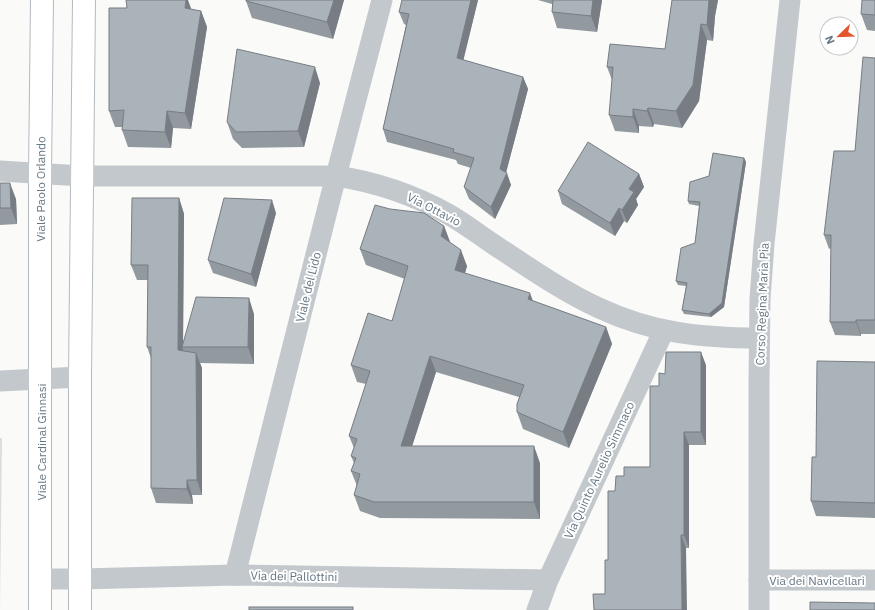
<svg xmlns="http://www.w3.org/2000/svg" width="875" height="610" viewBox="0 0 875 610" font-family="'IBM Plex Sans',sans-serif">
<defs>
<pattern id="park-crowns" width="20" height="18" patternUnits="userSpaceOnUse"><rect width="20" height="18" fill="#dadfd7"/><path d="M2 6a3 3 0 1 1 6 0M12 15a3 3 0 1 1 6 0" fill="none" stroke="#b4b9b4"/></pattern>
</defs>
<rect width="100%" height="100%" fill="#fafaf8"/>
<polygon fill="url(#park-crowns)" points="0,438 2,438 0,610"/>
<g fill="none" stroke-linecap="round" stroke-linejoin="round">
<g stroke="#b3babf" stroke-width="24">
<g id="secondary">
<path id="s1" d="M40,610V174L42,0"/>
<polyline points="80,610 80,377 84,0"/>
</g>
</g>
<g stroke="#c3c8cc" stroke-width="21">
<path d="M0,171L82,176H336C376,182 412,194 448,214C464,223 478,234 493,244C528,267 562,291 599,308C652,333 702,338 759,338"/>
<polyline points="0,381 80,377"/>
<polyline points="235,575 329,203 382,0"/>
<polyline points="41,579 81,579 235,575 548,580"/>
<polyline points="759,580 875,580"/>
<polyline points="537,610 548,580 664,330"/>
<polyline points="759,610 759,381 760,299 764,244 790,0"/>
</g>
<use href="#secondary" stroke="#fff" stroke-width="22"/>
</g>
<g fill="#929a9f">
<polygon points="246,0 344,0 333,39 252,18 246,1"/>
<polygon points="478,0 463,60 523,77 528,89 506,173 511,185 495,219 469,199 464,187 471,168 458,164 456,160 387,142 383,129 406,25 404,24 399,12"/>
<polygon points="538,0 602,0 597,32 557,28 552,12 552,4"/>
<polygon points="672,0 718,0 715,16 713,41 707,40 699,101 682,128 654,124 653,127 639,126 639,133 615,131 609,115 612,80 607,67 665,49"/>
<polygon points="875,0 875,31 867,30 861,14"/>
<polygon points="192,10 201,11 207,27 191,129 173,128 171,148 128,147 122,130 123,127 115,127 109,111"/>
<polygon points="875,58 875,334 861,334 861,336 835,335 830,322 831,248 829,249 824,235 855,151"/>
<polygon points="320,83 304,147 242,148 233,139 227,122"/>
<polygon points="744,158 746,162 724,307 711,317 684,314 682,310 686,286 678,285 676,281 695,243 699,206 689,204 688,201 709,176"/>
<polygon points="639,174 644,187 636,199 638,205 627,223 624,221 615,236 562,204 558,191"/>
<polygon points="0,183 16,199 17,224 0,225"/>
<polygon points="179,198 184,214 183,342 254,314 254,364 200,363 202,368 202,495 192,495 193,504 156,503 151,488 151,358 147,347 148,280 137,280 131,265"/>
<polygon points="276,213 256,287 213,273 208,260"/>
<polygon points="444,226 450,242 467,266 465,273 533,301 606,327 612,344 569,448 523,429 517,412 519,397 436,372 412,446 540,463 540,519 380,518 360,511 354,495 357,486 351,471 354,463 351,456 354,448 349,436 366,384 357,382 351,365 392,321 405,279 366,265 360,249"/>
<polygon points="875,362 875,518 816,516 811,501 816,457"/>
<polygon points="706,365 706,445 689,445 689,548 686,548 605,594 608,560 615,491 624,476 650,467 665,374"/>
</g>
<g fill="#777d82">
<polygon points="186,0 188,0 192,11 185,8"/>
<polygon points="334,0 344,0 333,39 327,22"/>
<polygon points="471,0 478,0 461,70 457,58"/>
<polygon points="593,0 602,0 597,32 591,16"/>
<polygon points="709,0 718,0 715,16 713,41 707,25"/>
<polygon points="201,11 207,27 191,129 185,113"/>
<polygon points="701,24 707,40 699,101 682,128 676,111"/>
<polygon points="315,67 320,83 304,147 298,131"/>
<polygon points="523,77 528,89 505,176 507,173 511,185 495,219 491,207 500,169"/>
<polygon points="648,108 654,124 653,127 647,111"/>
<polygon points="633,109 639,126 639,133 633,117"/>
<polygon points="167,111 173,128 171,148 165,132"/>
<polygon points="744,158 746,162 724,307 711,317 709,314"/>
<polygon points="639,174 644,187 636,199 638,205 627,223 622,210 629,189"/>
<polygon points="10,183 16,199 17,224 11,208"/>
<polygon points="179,198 184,214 183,347 182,347 183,349 183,365 178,350"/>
<polygon points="272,200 276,213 256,287 251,274"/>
<polygon points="619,208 624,221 615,236 610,223"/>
<polygon points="444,226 450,242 441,236"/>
<polygon points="461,250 467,266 461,287 455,270"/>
<polygon points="530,293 536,309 528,299"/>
<polygon points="249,298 254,314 254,364 248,347"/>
<polygon points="856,320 861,334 861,336 856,322"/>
<polygon points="606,327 612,344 569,448 563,432"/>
<polygon points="701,352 706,365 706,445 701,432"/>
<polygon points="196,353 202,368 202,495 197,480"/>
<polygon points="430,356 436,372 407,462 401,446"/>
<polygon points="684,432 689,445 689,548 684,535"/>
<polygon points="534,446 540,463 540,519 534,502"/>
<polygon points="187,480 192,495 193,504 187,489"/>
<polygon points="681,535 686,548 687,610 682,610"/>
</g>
<g fill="#aab3b9" stroke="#777d82">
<polygon points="126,0 186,0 185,8 201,11 185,113 167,111 165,132 122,130 124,110 109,111 109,8 127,8"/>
<polygon points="246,0 334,0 327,22 246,1"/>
<polygon points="402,0 471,0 457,58 523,77 500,169 507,173 491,207 464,187 474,158 453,152 454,149 383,129 409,14 399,12"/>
<polygon points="553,0 593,0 591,16 552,12"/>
<polygon points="672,0 709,0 707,25 701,24 693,85 676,111 648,108 647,111 633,109 633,117 609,115 613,67 607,67 610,44 665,49"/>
<polygon points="862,0 875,0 875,15 861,14"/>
<polygon points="237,49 315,67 298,131 236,132 227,122"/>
<polygon points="863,57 875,58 875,320 856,320 856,322 830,322 831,235 824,235 834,151 855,151"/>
<polygon points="588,142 639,174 629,189 634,192 622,210 619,208 610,223 558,191"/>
<polygon points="713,153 744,158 722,303 709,314 682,310 687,283 676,281 681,248 695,243 700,202 688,201 690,182 709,176"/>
<polygon points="0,183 10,183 11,208 0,208"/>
<polygon points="132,198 179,198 178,350 196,353 197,480 187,480 187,489 151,488 151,347 147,347 148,265 131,265"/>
<polygon points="224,198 272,200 251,274 208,260"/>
<polygon points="375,205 390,209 424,213 444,226 441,236 461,250 455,270 530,293 528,299 606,327 563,432 517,412 517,404 524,385 430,356 401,446 534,446 534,502 374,502 354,495 360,474 351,471 356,458 351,456 357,439 349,436 370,371 351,365 368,313 392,321 408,266 360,249"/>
<polygon points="196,297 249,298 248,347 182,347"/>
<polygon points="666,352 701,352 701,432 684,432 684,535 681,535 682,610 594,610 593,594 605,594 605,560 608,560 608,491 615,491 616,476 624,476 624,467 650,467 650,386 659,386 659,373 665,374"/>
<polygon points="817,361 875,362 875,503 811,501 812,457 816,457"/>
<polygon points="810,602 875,603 875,610 810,610"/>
<rect x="249" y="607" width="104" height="3"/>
</g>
<g text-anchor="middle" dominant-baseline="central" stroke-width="4" stroke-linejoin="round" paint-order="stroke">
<g font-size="12" fill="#657683" stroke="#fff">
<text stroke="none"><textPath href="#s1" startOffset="421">Viale Paolo Orlando</textPath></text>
<text transform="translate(434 209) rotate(27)">Via Ottavio</text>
<text transform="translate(308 287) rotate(-76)">Viale del Lido</text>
<text transform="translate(762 304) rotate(-88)">Corso Regina Maria Pia</text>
<text transform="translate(41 442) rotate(-90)">Viale Cardinal Ginnasi</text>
<text transform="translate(599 470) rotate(-65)">Via Quinto Aurelio Simmaco</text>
<text transform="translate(294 576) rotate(1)">Via dei Pallottini</text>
<text x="817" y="580">Via dei Navicellari</text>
</g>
</g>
<g transform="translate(839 36) rotate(247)"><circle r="19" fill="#ffffff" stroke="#c1c8cd"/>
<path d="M0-3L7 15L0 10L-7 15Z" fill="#e4572e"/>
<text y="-6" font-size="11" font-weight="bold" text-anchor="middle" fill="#657683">N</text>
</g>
</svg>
